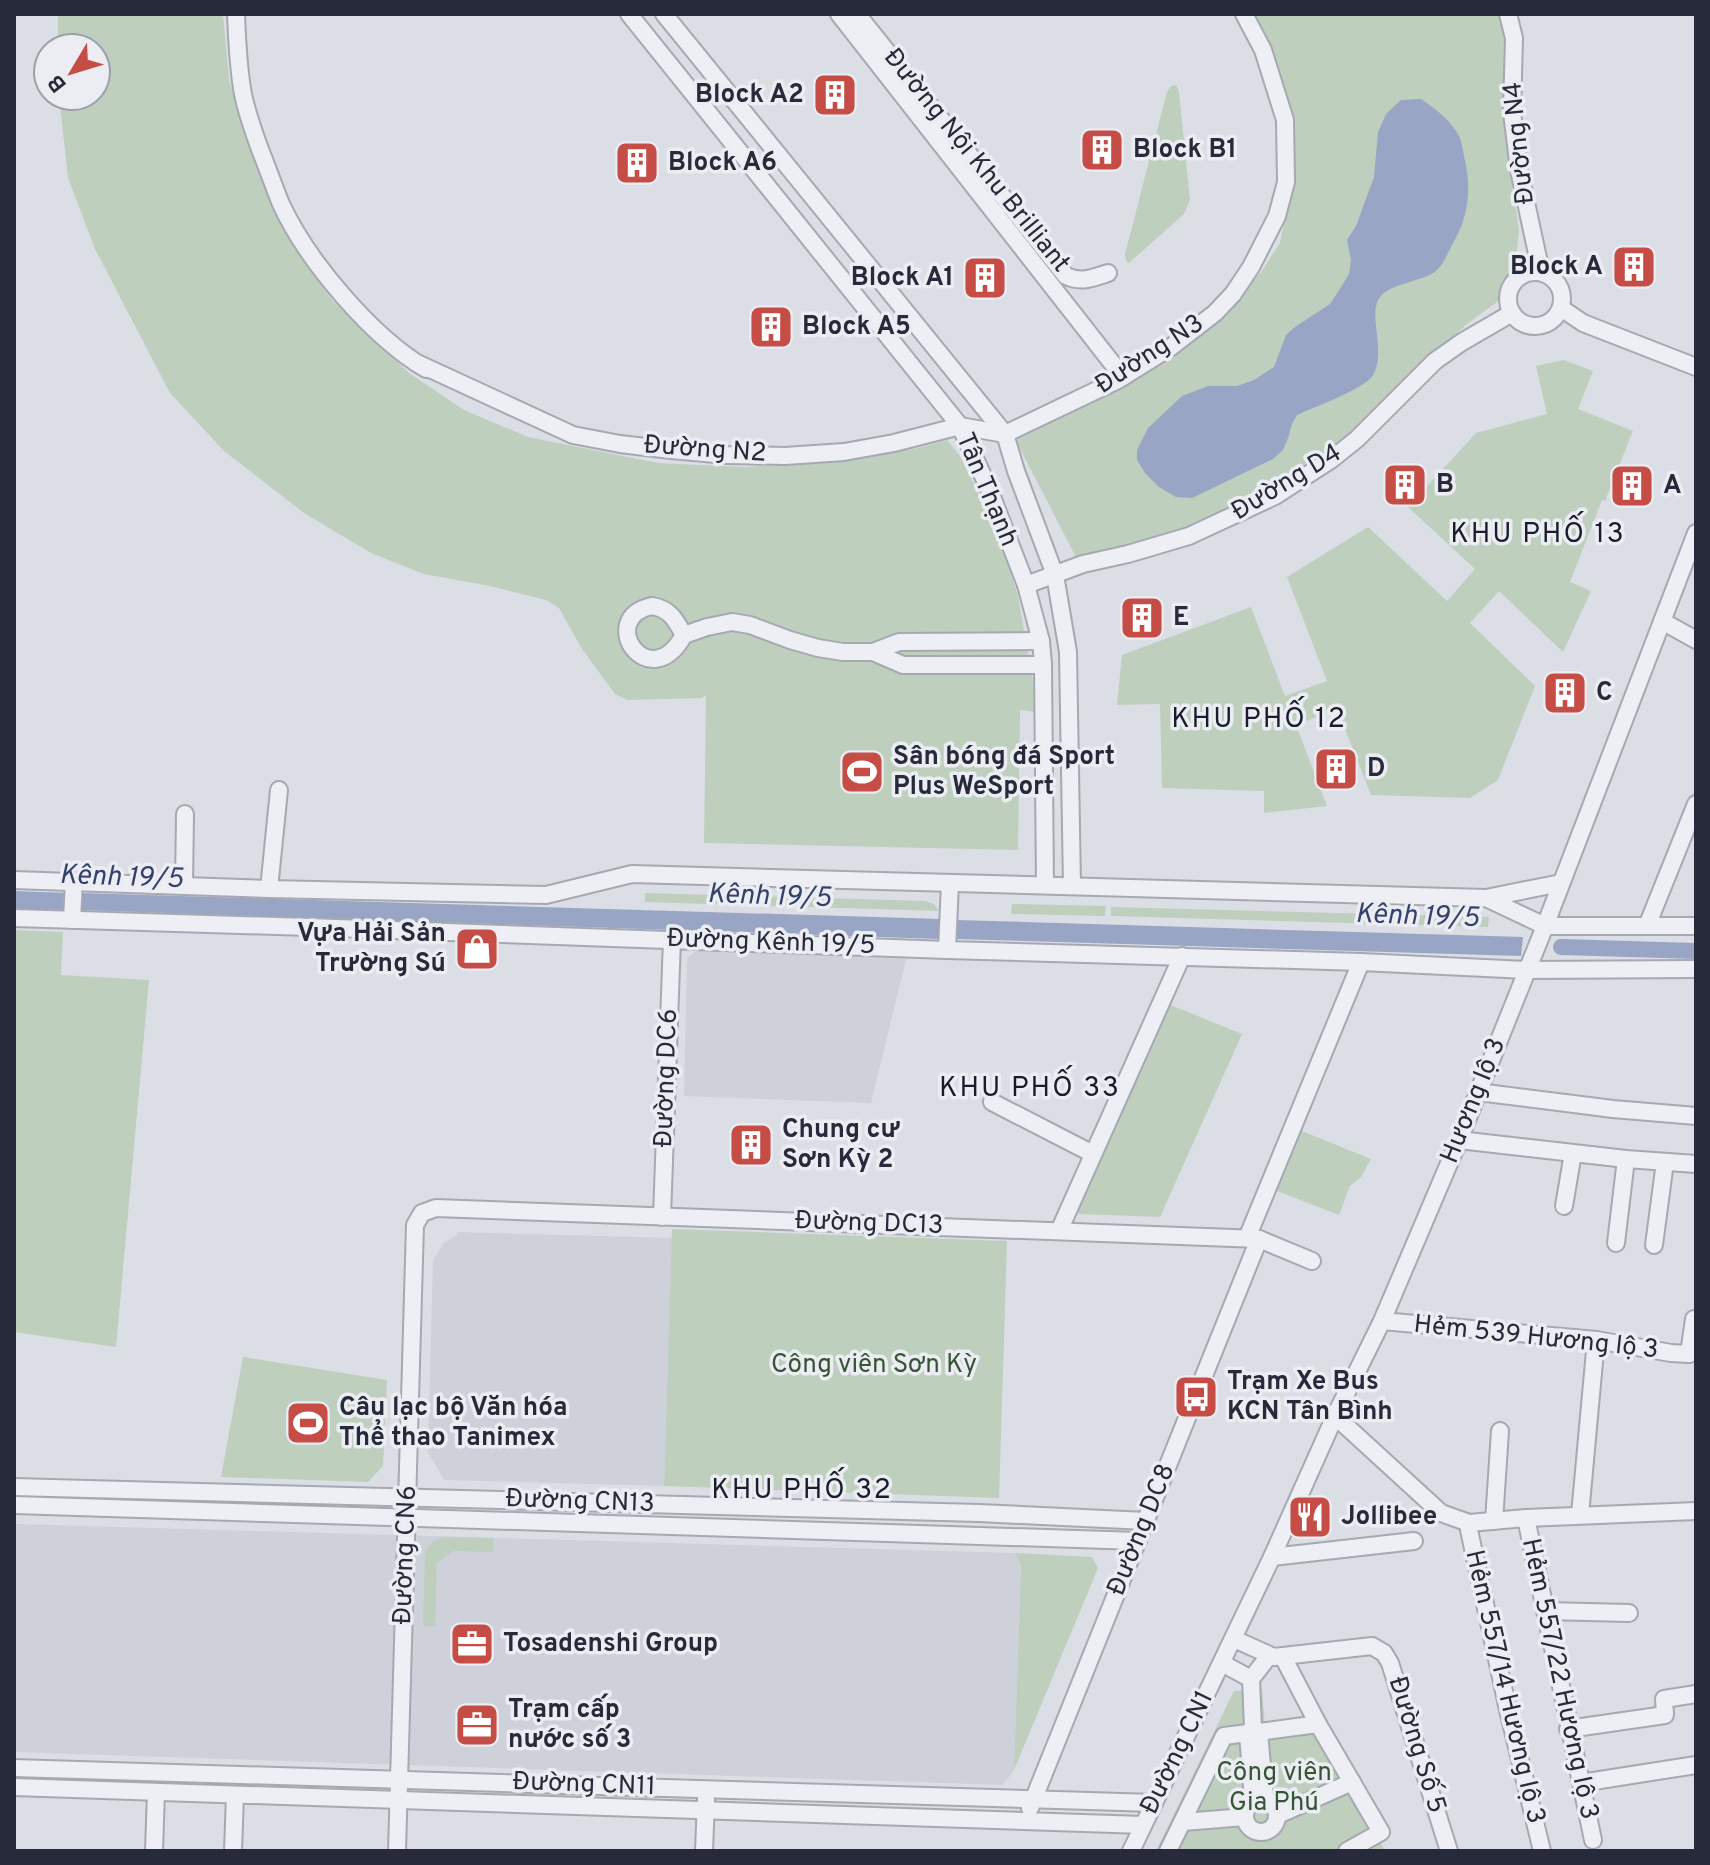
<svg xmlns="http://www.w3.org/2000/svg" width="1710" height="1865" viewBox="0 0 1710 1865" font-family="Overpass,sans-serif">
<rect width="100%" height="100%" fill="#dcdee5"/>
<g fill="#ced0da">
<polygon points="699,949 906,959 871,1103 684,1096 687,958"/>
<polygon points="457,1232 672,1238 664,1486 444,1480 428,1452 433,1260 444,1243 457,1235"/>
<polygon points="14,1524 1015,1553 1021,1565 1014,1770 1003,1785 14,1752"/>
</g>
<g fill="#becfbe">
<polygon points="58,14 223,14 229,79 243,129 269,199 303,261 333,301 409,373 464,410 528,437 658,463 745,467 837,461 918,448 947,440 960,456 1000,535 1018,596 1033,681 1035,712 1020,710 1018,850 704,843 706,695 702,698 627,700 615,694 582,649 559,608 546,600 490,586 424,574 371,553 304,513 224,451 170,393 95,249 68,178 59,96 96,96 96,48 58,48"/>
<polygon points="1252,14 1500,14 1504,27 1505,138 1519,230 1515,270 1497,302 1467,324 1424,363 1371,422 1335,448 1285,479 1193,527 1148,542 1077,559 1016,441 1024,432 1048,418 1105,397 1157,365 1192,341 1218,321 1261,272 1280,243 1293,174"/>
<polygon points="1176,85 1179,92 1190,200 1184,214 1129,263 1126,261 1125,254 1167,92 1171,86"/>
<polygon points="1564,360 1593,371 1578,409 1633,431 1605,501 1602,500 1570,582 1591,591 1563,652 1499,591 1470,623 1535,686 1498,780 1470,798 1371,795 1337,709 1296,725 1327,806 1264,813 1264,791 1162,788 1160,704 1117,705 1122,655 1251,607 1285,696 1327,681 1287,577 1368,527 1447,601 1475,569 1408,507 1476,433 1547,414 1536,366"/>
<polygon points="645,893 925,901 934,904 939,911 645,902"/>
<polygon points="1012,904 1106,906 1105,916 1011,914"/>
<polygon points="1111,907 1489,917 1488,927 1111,916"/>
<polygon points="14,930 63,932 61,975 149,980 116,1347 14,1332"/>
<polygon points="1168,1004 1242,1034 1160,1217 1079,1214 1076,1207"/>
<polygon points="1297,1129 1371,1159 1361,1177 1350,1186 1339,1215 1272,1189"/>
<polygon points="672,1229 1007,1241 999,1498 664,1486"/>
<polygon points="243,1357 387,1380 383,1466 368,1482 221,1477"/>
<polygon points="443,1537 494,1538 493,1552 453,1551 437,1563 435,1626 423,1626 425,1551 433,1541"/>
<polygon points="1015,1553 1092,1557 1098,1568 1014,1770 1021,1565"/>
<polygon points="1262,1690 1265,1727 1314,1728 1384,1849 1380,1851 1156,1851 1234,1691"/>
</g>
<g fill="#99a5c4">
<path d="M1421,99C1436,109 1452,121 1460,138C1462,144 1463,151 1464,156C1472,188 1469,217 1452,245C1448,253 1443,265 1436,271C1422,282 1391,283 1380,297C1367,314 1387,352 1373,375C1365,389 1314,407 1297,415L1292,424L1288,438L1283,450L1273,459L1192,498L1176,497L1159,487L1145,473L1137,460V450L1148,428L1182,396L1208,386H1237L1254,380L1274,367L1286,335L1295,327L1330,304L1341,287L1349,274L1351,260L1347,240L1356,226L1374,177L1378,132L1386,114L1401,100Z"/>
<polygon points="14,891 70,893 69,910 14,909"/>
<polygon points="79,893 941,919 940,939 78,910"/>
<polygon points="956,920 1523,937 1521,956 956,939"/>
</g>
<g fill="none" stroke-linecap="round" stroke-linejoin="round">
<polyline stroke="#99a5c4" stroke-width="16" points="1561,947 1696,951"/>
<g stroke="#a6a8b2" stroke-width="20">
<g id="minor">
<path d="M236,14C237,41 238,67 243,94C247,114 254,133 261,152C268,169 274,187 281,204C308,262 371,336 426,369"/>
<polyline points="629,14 960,426 989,489 1026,585 1041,641 1043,665 1045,885"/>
<polyline points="664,14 1005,434 1016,471 1055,575 1068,652 1072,886"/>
<polyline points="839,14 1123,377"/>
<path d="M857,14L1066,276C1081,283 1093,278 1108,273"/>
<polyline points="1508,14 1514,38 1512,112 1519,170 1541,272"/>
<circle cx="1535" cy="299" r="27"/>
<polyline points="1561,308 1583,323 1696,367"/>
<polyline points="417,363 573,435 620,444 671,450 727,455 785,456 844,452 894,443 960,426 1005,434 1118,380 1171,347 1215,313 1233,294 1251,267 1277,216 1286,182 1285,120 1263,50 1244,14"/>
<polyline points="1026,585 1083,564 1128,554 1189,536 1275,496 1332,459 1357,439 1435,361 1462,342 1512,313"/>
<path d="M652,606C670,609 675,619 684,635C649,698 595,618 652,606Z"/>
<polyline points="1662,621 1696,640"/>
<polyline points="684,635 707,627 732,622 750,625 790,640 818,648 843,652 873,652 899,642 1041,641"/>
<polyline points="873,652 903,665 1043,665"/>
<polyline points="14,880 269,889 546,895 632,874 1486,898 1545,926 1696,926"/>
<polyline points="184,885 185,814"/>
<polyline points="269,889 279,790"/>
<polyline points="1486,898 1561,883"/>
<polyline points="14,918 308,927 947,950 1361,962 1527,970 1696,969"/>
<polyline points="72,920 74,881"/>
<polyline points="1647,926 1696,804"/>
<polyline points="947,950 950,883"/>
<polyline points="1478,1092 1613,1109 1696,1116"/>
<polyline points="992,1102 1093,1154"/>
<polyline points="1459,1140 1626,1159 1696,1164"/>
<polyline points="1564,1206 1573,1153"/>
<polyline points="662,1217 672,939"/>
<polyline points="1059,1231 1182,956"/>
<polyline points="1247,1238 1361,962"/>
<polyline points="1616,1243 1626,1159"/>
<polyline points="1654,1245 1665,1162"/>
<polyline points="1382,1321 1596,1340 1671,1353 1689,1354"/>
<polyline points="1689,1354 1694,1319 1696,1320"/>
<polyline points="1335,1416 1441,1513 1469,1523 1526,1518 1696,1511"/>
<polyline points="14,1487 979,1513 1146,1521"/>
<polyline points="14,1505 1138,1541"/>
<polyline points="1580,1515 1596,1340"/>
<polyline points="1526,1518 1593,1840"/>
<polyline points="1494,1521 1500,1431"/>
<polyline points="1469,1523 1469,1530 1508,1710 1542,1851"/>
<polyline points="1272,1557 1414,1541"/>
<polyline points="1545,1611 1629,1613"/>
<polyline points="1234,1639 1274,1657 1372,1646 1384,1653 1390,1663 1449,1851"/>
<polyline points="1283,1657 1318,1724 1381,1832 1347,1851"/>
<polyline points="1222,1663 1251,1679 1269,1656"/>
<polyline points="1251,1679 1253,1728 1248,1733 1253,1801"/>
<polyline points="1253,1728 1259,1732 1265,1800"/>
<polyline points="1568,1729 1665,1715 1664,1699 1696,1694"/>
<polyline points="1259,1732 1318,1724"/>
<polyline points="14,1768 1154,1803"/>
<polyline points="1581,1783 1696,1765"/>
<polyline points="14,1787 1143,1825"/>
<circle cx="1261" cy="1816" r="16"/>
<polyline points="1030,1808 1259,1239"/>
<polyline points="1278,1815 1352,1782"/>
<polyline points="1183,1822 1245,1817"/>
<polyline points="154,1851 156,1792"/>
<polyline points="233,1851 235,1795"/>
<polyline points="397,1851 415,1225 422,1213 436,1208 1259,1239 1312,1261"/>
<polyline points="704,1851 706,1799"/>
<polyline points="1131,1851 1272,1557 1335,1416 1382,1321 1459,1140 1545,926 1696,533"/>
<polyline points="1168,1851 1224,1736 1248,1733"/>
</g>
</g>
<use href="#minor" stroke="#eeeff4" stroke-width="16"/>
</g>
<defs>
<g id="building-square" transform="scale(2.3)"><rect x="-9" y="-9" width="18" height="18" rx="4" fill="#c54d46" stroke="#ebedf3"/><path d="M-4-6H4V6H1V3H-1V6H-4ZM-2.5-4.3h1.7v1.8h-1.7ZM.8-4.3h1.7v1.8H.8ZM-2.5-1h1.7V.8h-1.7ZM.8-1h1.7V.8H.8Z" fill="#fff"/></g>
<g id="stadium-square" transform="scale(2.3)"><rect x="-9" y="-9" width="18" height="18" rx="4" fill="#c54d46" stroke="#ebedf3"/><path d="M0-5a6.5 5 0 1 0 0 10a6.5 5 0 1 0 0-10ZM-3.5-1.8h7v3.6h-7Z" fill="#fff"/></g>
<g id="shop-square" transform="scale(2.3)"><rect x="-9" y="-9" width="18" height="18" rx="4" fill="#c54d46" stroke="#ebedf3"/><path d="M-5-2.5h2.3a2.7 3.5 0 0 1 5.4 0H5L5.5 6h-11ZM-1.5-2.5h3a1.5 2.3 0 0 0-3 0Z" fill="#fff"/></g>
<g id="bus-square" transform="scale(2.3)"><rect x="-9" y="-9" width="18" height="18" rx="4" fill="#c54d46" stroke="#ebedf3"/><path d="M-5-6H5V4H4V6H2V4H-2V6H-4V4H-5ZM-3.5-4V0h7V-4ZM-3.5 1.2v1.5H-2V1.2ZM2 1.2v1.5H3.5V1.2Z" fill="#fff"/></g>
<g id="restaurant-square" transform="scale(2.3)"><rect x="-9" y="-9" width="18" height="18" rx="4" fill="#c54d46" stroke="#ebedf3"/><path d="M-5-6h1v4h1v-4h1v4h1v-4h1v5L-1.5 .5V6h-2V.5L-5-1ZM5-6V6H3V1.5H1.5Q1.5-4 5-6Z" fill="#fff"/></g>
<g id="office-square" transform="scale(2.3)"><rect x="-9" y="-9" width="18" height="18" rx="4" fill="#c54d46" stroke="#ebedf3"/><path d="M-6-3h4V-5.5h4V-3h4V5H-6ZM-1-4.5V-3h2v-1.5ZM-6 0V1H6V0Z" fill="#fff"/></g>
</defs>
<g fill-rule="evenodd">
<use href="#building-square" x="835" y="95"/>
<use href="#building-square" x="1102" y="150"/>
<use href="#building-square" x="637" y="163"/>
<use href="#building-square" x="1634" y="267"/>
<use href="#building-square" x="985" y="278"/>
<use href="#building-square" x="771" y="327"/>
<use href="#building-square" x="1405" y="485"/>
<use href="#building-square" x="1632" y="486"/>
<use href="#building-square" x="1142" y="618"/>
<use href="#building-square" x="1565" y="693"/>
<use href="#building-square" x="1336" y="769"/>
<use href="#stadium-square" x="862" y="772"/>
<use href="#shop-square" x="477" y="949"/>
<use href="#building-square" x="751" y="1145"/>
<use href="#bus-square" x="1196" y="1397"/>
<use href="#stadium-square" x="308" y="1423"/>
<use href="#restaurant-square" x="1310" y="1517"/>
<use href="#office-square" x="472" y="1644"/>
<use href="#office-square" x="477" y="1725"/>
</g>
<g text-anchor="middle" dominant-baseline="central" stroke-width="7" stroke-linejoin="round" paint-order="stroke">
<g font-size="26" font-weight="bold" fill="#272a3a" stroke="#ebedf3" text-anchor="start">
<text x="804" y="95" text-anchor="end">Block A2</text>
<text x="1133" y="150">Block B1</text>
<text x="668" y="163">Block A6</text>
<text x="1603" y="267" text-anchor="end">Block A</text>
<text x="954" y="278" text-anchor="end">Block A1</text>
<text x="802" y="327">Block A5</text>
<text x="1436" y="485">B</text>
<text x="1663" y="486">A</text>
<text x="1173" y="618">E</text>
<text x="1596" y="693">C</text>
<text x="893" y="757">Sân bóng đá Sport<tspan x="893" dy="30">Plus WeSport</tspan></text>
<text x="1367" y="769">D</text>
<text x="446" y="934" text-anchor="end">Vựa Hải Sản<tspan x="446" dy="30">Trường Sú</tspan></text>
<text x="782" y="1130">Chung cư<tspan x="782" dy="30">Sơn Kỳ 2</tspan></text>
<text x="1227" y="1382">Trạm Xe Bus<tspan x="1227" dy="30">KCN Tân Bình</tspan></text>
<text x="339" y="1408">Câu lạc bộ Văn hóa<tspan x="339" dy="30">Thể thao Tanimex</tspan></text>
<text x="1341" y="1517">Jollibee</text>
<text x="503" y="1644">Tosadenshi Group</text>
<text x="508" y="1710">Trạm cấp<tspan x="508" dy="30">nước số 3</tspan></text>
</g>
<g font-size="26" fill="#272a3a" stroke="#ebedf3">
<text transform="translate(1520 143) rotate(-96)">Đường N4</text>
<text transform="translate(976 161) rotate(51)">Đường Nội Khu Brilliant</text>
<text transform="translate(1150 355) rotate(-33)">Đường N3</text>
<text transform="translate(705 450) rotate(4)">Đường N2</text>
<text transform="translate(1287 483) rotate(-31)">Đường D4</text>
<text transform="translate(986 490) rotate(67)">Tân Thạnh</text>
<text transform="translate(771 943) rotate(2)">Đường Kênh 19/5</text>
<text transform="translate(667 1078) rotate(-88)">Đường DC6</text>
<text transform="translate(1474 1101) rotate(-68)">Hương lộ 3</text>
<text transform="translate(869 1224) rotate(2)">Đường DC13</text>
<text transform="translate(1536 1338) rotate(6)">Hẻm 539 Hương lộ 3</text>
<text transform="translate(580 1502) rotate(2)">Đường CN13</text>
<text transform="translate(1142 1530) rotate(-68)">Đường DC8</text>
<text transform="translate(406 1555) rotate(-88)">Đường CN6</text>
<text transform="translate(1559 1679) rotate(78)">Hẻm 557/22 Hương lộ 3</text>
<text transform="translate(1504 1687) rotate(77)">Hẻm 557/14 Hương lộ 3</text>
<text transform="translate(1416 1745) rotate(73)">Đường Số 5</text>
<text transform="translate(1178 1753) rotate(-64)">Đường CN1</text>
<text transform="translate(584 1785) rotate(2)">Đường CN11</text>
</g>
<g font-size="26" fill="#355536" stroke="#ebedf3">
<text x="874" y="1365">Công viên Sơn Kỳ</text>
<text x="1274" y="1773">Công viên<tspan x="1274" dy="30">Gia Phú</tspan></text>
</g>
<g font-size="28" letter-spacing="2" fill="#191c2b" stroke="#ebedf3">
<text x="1538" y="535">KHU PHỐ 13</text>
<text x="1259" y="720">KHU PHỐ 12</text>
<text x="1030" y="1089">KHU PHỐ 33</text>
<text x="802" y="1491">KHU PHỐ 32</text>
</g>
<g font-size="28" font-style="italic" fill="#34416c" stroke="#ebedf3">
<text transform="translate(121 878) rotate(2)">Kênh 19/5</text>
<text transform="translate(769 897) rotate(2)">Kênh 19/5</text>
<text transform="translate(1417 917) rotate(2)">Kênh 19/5</text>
</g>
</g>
<rect width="1710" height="1865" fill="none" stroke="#272a3a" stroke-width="32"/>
<g transform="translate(72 72) rotate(232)"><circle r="38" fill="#ebedf3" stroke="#9d9fa9" stroke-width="2"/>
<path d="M0-6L14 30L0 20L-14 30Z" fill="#c54d46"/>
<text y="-12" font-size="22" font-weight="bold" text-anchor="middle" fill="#272a3a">B</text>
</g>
</svg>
